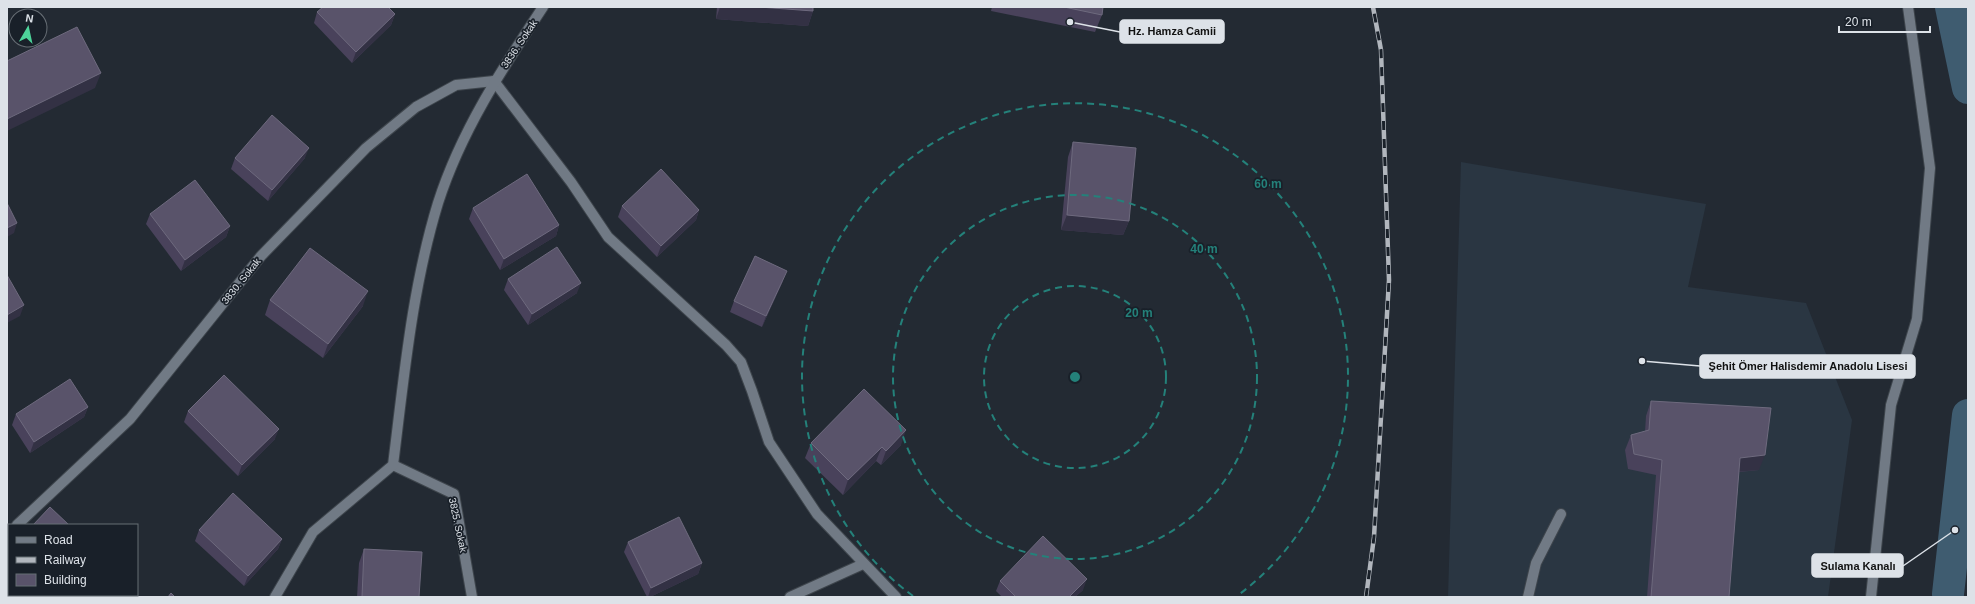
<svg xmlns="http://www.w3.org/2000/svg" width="1975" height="604" viewBox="0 0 1975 604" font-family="Helvetica,sans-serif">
<rect width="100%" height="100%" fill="#232a33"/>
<polygon fill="#2a3642" points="1461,162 1706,204 1688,287 1806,303 1852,420 1828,597 1448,597"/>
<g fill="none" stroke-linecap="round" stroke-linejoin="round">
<g stroke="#3f5c70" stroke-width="32">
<polyline points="1951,7 1968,88"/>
<polyline points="1948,594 1968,415"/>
</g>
<g stroke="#3e454c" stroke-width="12">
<polyline id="service" points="1528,597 1536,563 1561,514"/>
</g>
<g stroke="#3e454c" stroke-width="12">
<g id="minor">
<polyline points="494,81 571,182 608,237 726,345 741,362 752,391 769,442 817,514 896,597"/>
<polyline points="393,465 454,494 472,597"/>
<polyline points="17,525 130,419 261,256 366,148 416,107 456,85 494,81"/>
<polyline points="7,533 9,531"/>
<path d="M275,597L313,532L393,465C404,377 412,288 438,203C461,131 502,69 543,7"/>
<polyline points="790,597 863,564"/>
<polyline points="1871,597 1891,405 1917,319 1930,168 1908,7"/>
</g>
</g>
<use href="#service" stroke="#717a85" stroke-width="10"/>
<use href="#minor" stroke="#717a85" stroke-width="10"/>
<g stroke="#b1b6bd" stroke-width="4.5">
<polyline id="rail" points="1366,597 1374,537 1389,280 1381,50 1373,7"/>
</g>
<use href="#rail" stroke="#192029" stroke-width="3" stroke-dasharray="9" stroke-linecap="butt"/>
</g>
<g fill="#49425b">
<polygon points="717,7 813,7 813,11 808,26 716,19"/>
<polygon points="992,7 1103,7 1102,15 1095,32 991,11"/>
<polygon points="317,12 395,14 391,25 352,63 314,23"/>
<polygon points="1073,142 1129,221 1123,235 1061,230 1068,157"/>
<polygon points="235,158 305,158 268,201 231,169"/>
<polygon points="622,206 699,210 696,220 657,257 618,217"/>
<polygon points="473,208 559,225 556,236 500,270 469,219"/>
<polygon points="150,214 230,226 226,237 181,271 146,224"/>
<polygon points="508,279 577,293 528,325 504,290"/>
<polygon points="783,281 762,327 730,312 734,301"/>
<polygon points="270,300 363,306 323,358 265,315"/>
<polygon points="1651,401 1759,470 1739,472 1729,597 1647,597 1656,475 1628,469 1625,450 1631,435 1645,432 1646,416"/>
<polygon points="88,407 84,417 30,453 12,425 16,414"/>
<polygon points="188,411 275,439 238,476 184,422"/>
<polygon points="811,443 901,445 881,465 876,461 843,495 805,458"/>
<polygon points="199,530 282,539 278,549 244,586 195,541"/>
<polygon points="628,542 702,563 698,574 650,597 647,597 624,552"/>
<polygon points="9,549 9,572 7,570 7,551"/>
<polygon points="364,549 419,597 357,597 359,563"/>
<polygon points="1000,581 1083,590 1075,597 1002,597 996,591"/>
<polygon points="33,595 51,595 49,597 35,597"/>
</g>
<g fill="#333144">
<polygon points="720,7 759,7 813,11 808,26 716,19"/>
<polygon points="395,14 391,25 352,63 356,52"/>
<polygon points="101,73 95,88 7,131 7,119"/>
<polygon points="309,148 305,158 268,201 272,190"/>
<polygon points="699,210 696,220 657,257 661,246"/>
<polygon points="1067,215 1129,221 1123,235 1061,230"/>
<polygon points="17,223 14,233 7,237 7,228"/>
<polygon points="559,225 556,236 500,270 504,259"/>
<polygon points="230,226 226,237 181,271 185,260"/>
<polygon points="787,271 783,281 762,327 766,316"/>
<polygon points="581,283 577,293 528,325 532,314"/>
<polygon points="368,291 363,306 323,358 328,344"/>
<polygon points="24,305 20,316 7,323 7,315"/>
<polygon points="88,407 84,417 30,453 34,442"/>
<polygon points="279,429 275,439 238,476 242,465"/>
<polygon points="906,430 901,445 881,465 886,451"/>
<polygon points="882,447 876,461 843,495 848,480"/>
<polygon points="1765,455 1759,470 1735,472 1740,458"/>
<polygon points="282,539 278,549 244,586 248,576"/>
<polygon points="702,563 698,574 650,597 648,597 651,588"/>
<polygon points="1087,579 1083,590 1075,597 1069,597"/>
<polygon points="46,595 51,595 49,597 45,597"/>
</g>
<g fill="#59536a" stroke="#6e6a7e">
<polygon points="323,7 388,7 395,14 356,52 317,12"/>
<polygon points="759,7 813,7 813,11"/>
<polygon points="1064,7 1103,7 1102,15"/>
<polygon points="77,27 101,73 7,119 7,61"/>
<polygon points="272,115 309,148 272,190 235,158"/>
<polygon points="1073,142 1136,148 1129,221 1067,215"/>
<polygon points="661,169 699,210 661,246 622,206"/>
<polygon points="527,174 559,225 504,259 473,208"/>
<polygon points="195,180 230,226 185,260 150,214"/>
<polygon points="7,203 17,223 7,228"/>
<polygon points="557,247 581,283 532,314 508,279"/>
<polygon points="310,248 368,291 328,344 270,300"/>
<polygon points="755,256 787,271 766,316 734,301"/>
<polygon points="7,275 24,305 7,315"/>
<polygon points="224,375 279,429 242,465 188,411"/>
<polygon points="70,379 88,407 34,442 16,414"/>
<polygon points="864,389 906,430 886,451 882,447 848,480 811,443"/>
<polygon points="1651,401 1771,408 1765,455 1740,458 1729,597 1651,597 1662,460 1634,454 1631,435 1649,430"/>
<polygon points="233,493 282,539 248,576 199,530"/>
<polygon points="50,507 69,525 33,525"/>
<polygon points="679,517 702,563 651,588 628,542"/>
<polygon points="1043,536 1087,579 1069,597 1016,597 1000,581"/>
<polygon points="9,549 9,558 7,556 7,551"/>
<polygon points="364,549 422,552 419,597 362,597"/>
<polygon points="171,593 175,597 168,597"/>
</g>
<g fill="none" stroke="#24817a" stroke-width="2" stroke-dasharray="7 5">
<circle cx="1075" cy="377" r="91"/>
<circle cx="1075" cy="377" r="182"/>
<path d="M913 596A273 273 0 1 1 1237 596"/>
</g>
<g text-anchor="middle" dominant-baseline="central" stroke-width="3.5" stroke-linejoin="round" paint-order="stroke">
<g font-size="10" fill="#dde2e8" stroke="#192029">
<text transform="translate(519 44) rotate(-56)">3836. Sokak</text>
<text transform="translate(241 281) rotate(-51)">3830. Sokak</text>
<text transform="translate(458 525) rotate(78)">3825. Sokak</text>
</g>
</g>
<circle cx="1075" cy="377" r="6" fill="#24817a" stroke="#192029" stroke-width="2"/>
<g font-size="12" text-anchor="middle" font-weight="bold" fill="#24817a" stroke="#192029" stroke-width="3.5" stroke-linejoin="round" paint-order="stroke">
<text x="1268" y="188">60 m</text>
<text x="1204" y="253">40 m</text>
<text x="1139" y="317">20 m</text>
</g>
<path fill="none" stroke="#dde2e8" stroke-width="1.5" d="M1070 22L1120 32M1642 361L1700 366M1955 530L1903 566"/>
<g fill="#dde2e8" stroke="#192029" stroke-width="1.5">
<circle cx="1070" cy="22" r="4"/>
<circle cx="1642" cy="361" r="4"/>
<circle cx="1955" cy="530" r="4"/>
</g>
<g fill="#dde2e8" stroke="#dde2e8" stroke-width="1.5">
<rect x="1120" y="20" width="104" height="23" rx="4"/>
<rect x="1700" y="355" width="215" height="23" rx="4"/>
<rect x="1812" y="554" width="91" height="23" rx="4"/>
</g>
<g font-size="11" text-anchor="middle" font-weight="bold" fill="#111">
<text x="1172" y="35">Hz. Hamza Camii</text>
<text x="1808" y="370">Şehit Ömer Halisdemir Anadolu Lisesi</text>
<text x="1858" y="570">Sulama Kanalı</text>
</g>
<rect width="1975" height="604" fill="none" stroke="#dde2e8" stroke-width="16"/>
<rect x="8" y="524" width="130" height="72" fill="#192029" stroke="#676e75"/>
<rect x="16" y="537" width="20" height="6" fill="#717a85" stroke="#676e75"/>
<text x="44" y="544" font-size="12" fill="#dde2e8">Road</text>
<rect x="16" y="557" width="20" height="6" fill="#b1b6bd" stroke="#676e75"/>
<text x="44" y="564" font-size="12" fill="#dde2e8">Railway</text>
<rect x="16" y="574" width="20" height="12" fill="#59536a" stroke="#676e75"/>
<text x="44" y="584" font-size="12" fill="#dde2e8">Building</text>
<g transform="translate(28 28) rotate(9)"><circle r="19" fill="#192029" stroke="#676e75"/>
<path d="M0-3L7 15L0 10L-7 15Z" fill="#4dd39a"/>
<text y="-6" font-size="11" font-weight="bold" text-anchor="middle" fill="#dde2e8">N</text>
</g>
<path d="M1839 26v6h91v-6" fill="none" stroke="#dde2e8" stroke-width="2"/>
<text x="1845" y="26" font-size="12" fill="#dde2e8" stroke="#192029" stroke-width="3" paint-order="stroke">20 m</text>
</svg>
